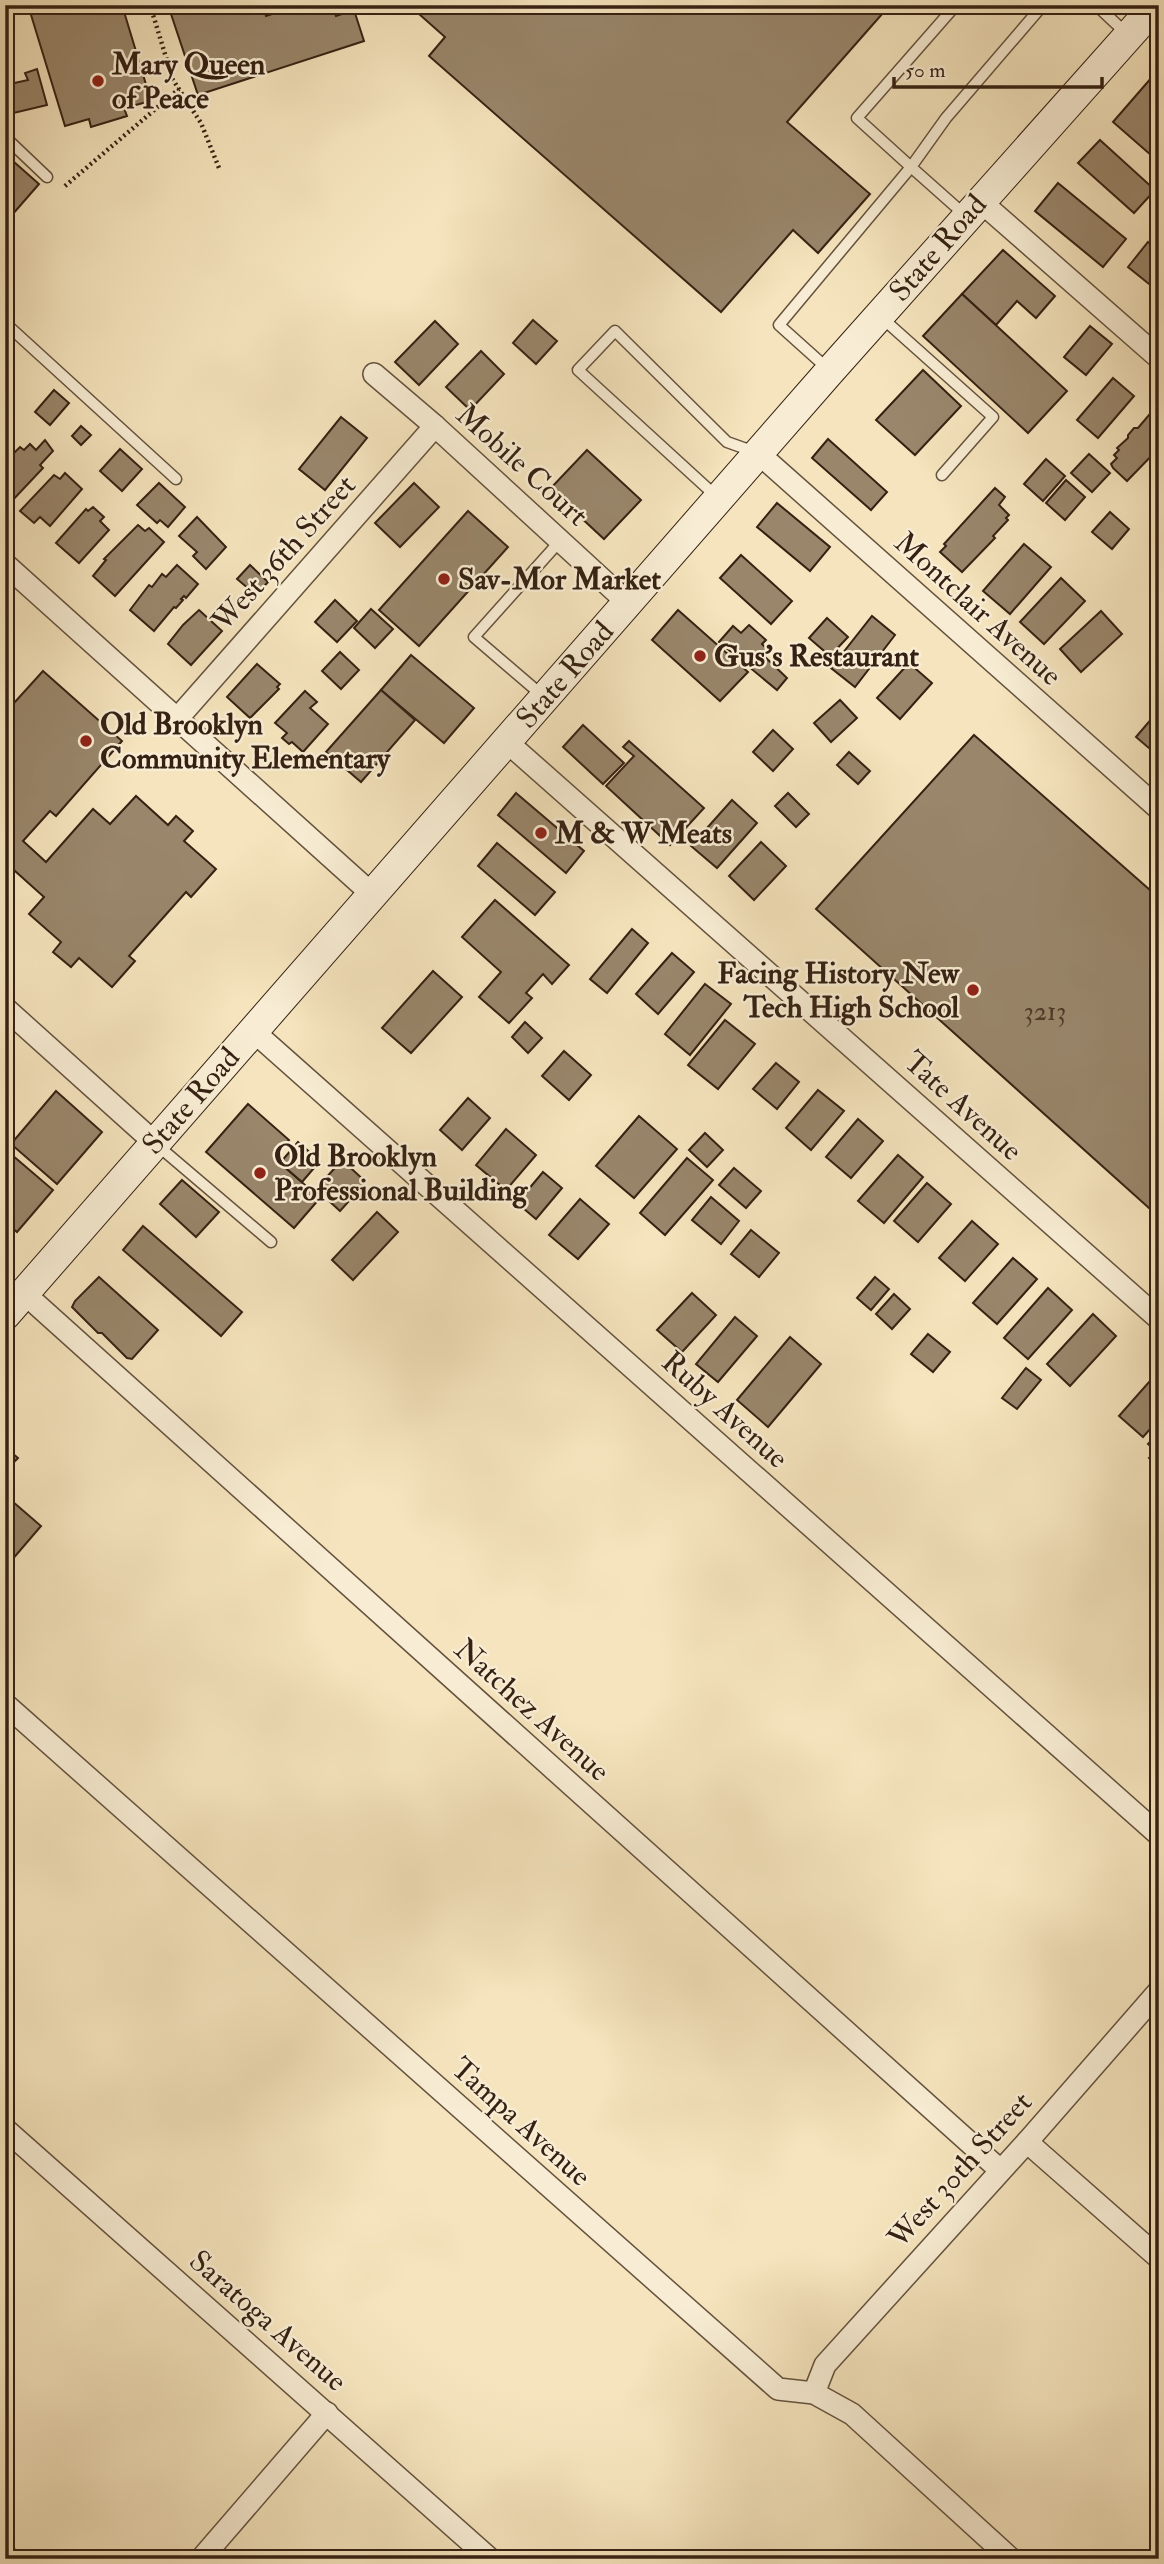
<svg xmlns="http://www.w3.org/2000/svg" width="1164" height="2564" viewBox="0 0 1164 2564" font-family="'IM FELL Double Pica',serif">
<rect width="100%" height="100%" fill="#f5e4bd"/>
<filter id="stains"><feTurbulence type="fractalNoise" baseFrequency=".00286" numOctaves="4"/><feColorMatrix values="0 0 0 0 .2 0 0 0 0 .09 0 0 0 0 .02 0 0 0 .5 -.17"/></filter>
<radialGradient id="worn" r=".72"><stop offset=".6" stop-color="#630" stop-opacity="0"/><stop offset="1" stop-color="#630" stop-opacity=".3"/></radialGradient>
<g fill="#99866b" stroke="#352113" stroke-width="2">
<polygon points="28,5 122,5 151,101 124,108 127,116 91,127 89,119 65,126"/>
<polygon points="168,5 263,5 266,16 300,5 332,5 336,16 354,10 364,41 198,95"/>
<polygon points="890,5 787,122 870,194 818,253 793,230 721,312 429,56 445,37 410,6"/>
<polygon points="37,69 47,105 5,115 5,85 28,80 25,73"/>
<polygon points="1159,69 1159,162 1113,122"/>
<polygon points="1100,140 1155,190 1134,213 1078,163"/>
<polygon points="5,154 39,184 5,223"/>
<polygon points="1058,183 1126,239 1103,267 1035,211"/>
<polygon points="1148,242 1159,251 1159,292 1128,267"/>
<polygon points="1003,250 1055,296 1036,318 1017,301 996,325 962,294"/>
<polygon points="962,294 1067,391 1028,433 923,336"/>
<polygon points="533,320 557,341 536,364 513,343"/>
<polygon points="435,321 458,344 419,385 395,362"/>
<polygon points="1090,326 1112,344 1086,375 1064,357"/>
<polygon points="481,351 504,374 470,410 446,387"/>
<polygon points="923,370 961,406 915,455 876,420"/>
<polygon points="1113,378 1134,396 1098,438 1077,420"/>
<polygon points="54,390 69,403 50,425 35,412"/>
<polygon points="1149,415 1159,424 1159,448 1127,481 1113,468 1111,464 1117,458 1114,455 1119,450 1117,448 1128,438 1128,435 1134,428 1138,428"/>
<polygon points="341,417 367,438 325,490 299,469"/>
<polygon points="81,426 91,435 81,445 72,436"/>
<polygon points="828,439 887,492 871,510 812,458"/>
<polygon points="45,440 53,451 40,465 43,468 10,503 5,498 5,459 7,457 9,458 20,447 24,450 30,444 36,450"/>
<polygon points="120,449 142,469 122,491 100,471"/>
<polygon points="587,450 641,500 604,539 550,489"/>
<polygon points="1089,454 1110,473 1092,492 1071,473"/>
<polygon points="1046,459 1065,476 1043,501 1024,484"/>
<polygon points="65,473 82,489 50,526 40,517 34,523 20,511 54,475 60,479"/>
<polygon points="1066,480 1085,497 1065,520 1046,503"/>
<polygon points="159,483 185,507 168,527 160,520 157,523 137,505"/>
<polygon points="414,483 439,507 400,547 375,523"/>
<polygon points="995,488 1005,497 999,505 1009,515 1006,518 1008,520 993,536 995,538 962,572 940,552 946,546 944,544"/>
<polygon points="777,503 830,547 810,571 757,527"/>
<polygon points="93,507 104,517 100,521 109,530 79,563 56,543 86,509 88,511"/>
<polygon points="468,511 508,547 419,646 379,610"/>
<polygon points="1110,512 1129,529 1112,549 1092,532"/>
<polygon points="197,517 226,547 206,569 193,556 197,552 179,536"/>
<polygon points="138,525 145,531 149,528 164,542 115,596 93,576 106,560 104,559"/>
<polygon points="1024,544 1051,567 1010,614 983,591"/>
<polygon points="741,555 792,601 771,624 720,578"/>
<polygon points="177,565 198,584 186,598 184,596 181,599 183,600 176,608 174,607 154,631 130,610 149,585 152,587 162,574 166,577"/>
<polygon points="250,565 268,582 256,595 237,579"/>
<polygon points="1061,578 1085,601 1044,644 1020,622"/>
<polygon points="335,600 357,621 337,642 315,622"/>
<polygon points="371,609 393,629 375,648 354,628"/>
<polygon points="199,610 222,631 191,665 168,644 183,625"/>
<polygon points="678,610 748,672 720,701 652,640"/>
<polygon points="1101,611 1122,634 1081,672 1060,649"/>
<polygon points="872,616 895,635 855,687 831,668"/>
<polygon points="827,618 848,637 830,656 809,638"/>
<polygon points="749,625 766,640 762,644 768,650 763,655 787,678 777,690 719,642 733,626 741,633"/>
<polygon points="340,652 359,670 341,689 322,671"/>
<polygon points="411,655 474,708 444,743 381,690"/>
<polygon points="909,663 932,683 900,719 877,698"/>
<polygon points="257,664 280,684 277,687 279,689 250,718 227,697"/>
<polygon points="43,671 122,741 56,816 50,811 23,841 46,862 93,809 110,824 136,796 168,825 176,816 193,831 184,841 216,869 191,897 186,892 129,956 135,961 112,987 79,958 71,967 53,952 61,942 29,914 44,897 5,862 5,713"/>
<polygon points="381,690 415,720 361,782 326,752"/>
<polygon points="305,691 317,702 310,708 328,724 303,752 292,742 289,744 282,738 287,733 275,723"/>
<polygon points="840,700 857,718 831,742 814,723"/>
<polygon points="1159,710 1159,753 1157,755 1136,737"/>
<polygon points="583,725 624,763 603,784 563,747"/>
<polygon points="773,730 793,749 773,771 753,752"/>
<polygon points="974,735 1159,898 1159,1217 816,909"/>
<polygon points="629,741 704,808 670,845 606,786 634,756 623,747"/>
<polygon points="849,752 870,771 858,784 837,765"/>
<polygon points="516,793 584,851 566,873 498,815"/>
<polygon points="788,793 809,814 796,827 775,806"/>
<polygon points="732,800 757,823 717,868 691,846"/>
<polygon points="761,842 786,866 754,900 729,876"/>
<polygon points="497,843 555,892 535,915 478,866"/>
<polygon points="495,900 569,965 552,984 543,974 526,993 532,998 509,1023 479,997 501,972 462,937"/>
<polygon points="632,929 648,943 607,993 590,979"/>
<polygon points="672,953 694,972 658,1014 636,994"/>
<polygon points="433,971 462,997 411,1053 382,1028"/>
<polygon points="705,984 731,1004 690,1055 665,1034"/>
<polygon points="725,1020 755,1044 718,1089 688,1065"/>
<polygon points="525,1022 542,1038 528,1053 512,1037"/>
<polygon points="564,1051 591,1075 569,1100 542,1076"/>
<polygon points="776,1063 799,1082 777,1109 753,1089"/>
<polygon points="818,1090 844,1111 811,1150 786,1128"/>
<polygon points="56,1091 102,1132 57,1184 11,1144"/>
<polygon points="468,1098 490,1118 462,1150 440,1130"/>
<polygon points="248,1104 289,1140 274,1158 320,1198 294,1228 206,1152"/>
<polygon points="639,1116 677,1149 634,1198 596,1166"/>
<polygon points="858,1119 883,1141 851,1178 826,1157"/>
<polygon points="506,1129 536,1155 506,1190 476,1165"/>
<polygon points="705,1133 723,1150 707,1167 689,1150"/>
<polygon points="298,1142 320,1161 302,1182 280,1163"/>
<polygon points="5,1149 53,1190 17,1232 5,1222"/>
<polygon points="898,1155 923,1177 884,1223 858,1201"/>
<polygon points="687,1158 713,1180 665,1235 640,1213"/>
<polygon points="342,1160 366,1182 340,1211 316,1189"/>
<polygon points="734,1168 761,1191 746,1208 719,1185"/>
<polygon points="543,1172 562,1188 536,1219 517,1203"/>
<polygon points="182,1180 219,1212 196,1237 160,1204"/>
<polygon points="927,1183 951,1204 918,1242 894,1221"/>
<polygon points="711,1197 739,1221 721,1244 692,1220"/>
<polygon points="580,1199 609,1224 578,1259 549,1235"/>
<polygon points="377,1212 398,1232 353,1280 332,1260"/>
<polygon points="972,1221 998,1244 965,1281 939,1258"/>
<polygon points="143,1226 242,1312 221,1336 123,1250"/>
<polygon points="751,1230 779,1253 759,1277 731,1254"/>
<polygon points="1013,1258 1037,1279 997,1324 973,1303"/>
<polygon points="99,1277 158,1330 132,1359 127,1358 102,1333 98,1333 72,1307 75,1301"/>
<polygon points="875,1277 889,1289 871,1310 857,1298"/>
<polygon points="1048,1288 1072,1310 1028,1359 1004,1338"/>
<polygon points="692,1293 716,1315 682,1352 657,1330"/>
<polygon points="894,1294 910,1309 892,1329 876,1314"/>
<polygon points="1093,1314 1116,1336 1070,1386 1047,1364"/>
<polygon points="735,1317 757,1336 718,1382 696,1364"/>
<polygon points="928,1334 950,1352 933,1372 911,1354"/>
<polygon points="790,1337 821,1364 768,1427 737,1400"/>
<polygon points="1026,1368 1041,1380 1017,1409 1002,1398"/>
<polygon points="1150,1381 1159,1389 1159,1419 1143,1437 1119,1416"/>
<polygon points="1159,1432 1159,1467 1149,1458 1156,1451 1148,1444"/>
<polygon points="5,1447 18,1458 5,1471"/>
<polygon points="5,1495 41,1526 5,1568"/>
</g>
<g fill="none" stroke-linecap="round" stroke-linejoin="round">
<g stroke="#65523e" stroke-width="13">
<g id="lane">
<polyline points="1096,5 1127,34"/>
<polyline points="5,137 47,177"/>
<polyline points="965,215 911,167 946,118 1043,5"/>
<polyline points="881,317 993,417 942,475"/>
<polyline points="5,323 176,479"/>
<polyline points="828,369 779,325 911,167 857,118 956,5"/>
<polyline points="718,498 578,370 615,331 727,442 755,452"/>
<polyline points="544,697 474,637 560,541"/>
<polyline points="157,1145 271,1242"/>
</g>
</g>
<g stroke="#65523e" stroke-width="24">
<g id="street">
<polyline points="980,201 1159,358"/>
<polyline points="374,374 435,426 628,603"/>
<polyline points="758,453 1159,809"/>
<polyline points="5,564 373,895"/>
<polyline points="177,719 435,426"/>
<polyline points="507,742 1159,1319"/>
<polyline points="5,1008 155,1143"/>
<polyline points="252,1030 1159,1835"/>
<polyline points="25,1294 1000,2170"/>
<polyline points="5,1704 778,2389 814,2393 852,2414 1011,2559"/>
<polyline points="5,2129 490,2559"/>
<polyline points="1027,2142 1159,2258"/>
<polyline points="814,2393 825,2365 1027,2142 1159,1991"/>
<polyline points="5,2555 9,2559"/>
<polyline points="201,2559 327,2413"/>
</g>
</g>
<g stroke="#352113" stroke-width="32">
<polyline id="secondary" points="5,1315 830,371 1156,5"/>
</g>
<g stroke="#352113" stroke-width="4.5" stroke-dasharray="2 3.5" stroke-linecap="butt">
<polyline points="150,5 173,80 201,123 219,168"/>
<polyline points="65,186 179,89"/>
</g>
<use href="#lane" stroke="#f8edd4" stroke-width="10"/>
<use href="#street" stroke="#f8edd4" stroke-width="21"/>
<use href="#secondary" stroke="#f8edd4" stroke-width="30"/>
</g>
<g fill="#8f2418" stroke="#f8edd4" stroke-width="2.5">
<circle cx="98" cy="81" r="7"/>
<circle cx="444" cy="579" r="7"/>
<circle cx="700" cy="656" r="7"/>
<circle cx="86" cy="741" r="7"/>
<circle cx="541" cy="833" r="7"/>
<circle cx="973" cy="990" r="7"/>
<circle cx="260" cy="1173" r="7"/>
</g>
<g text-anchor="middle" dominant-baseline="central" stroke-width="5" stroke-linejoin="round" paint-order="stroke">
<g font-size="26" fill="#4e3a29">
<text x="1045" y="1012">3213</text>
</g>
<g font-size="30" font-weight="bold" fill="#352113" stroke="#f8edd4" text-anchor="start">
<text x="112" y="64">Mary Queen<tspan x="112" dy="34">of Peace</tspan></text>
<text x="458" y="579">Sav-Mor Market</text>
<text x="714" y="656">Gus's Restaurant</text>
<text x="100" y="724">Old Brooklyn<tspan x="100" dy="34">Community Elementary</tspan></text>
<text x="555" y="833">M &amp; W Meats</text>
<text x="959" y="973" text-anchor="end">Facing History New<tspan x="959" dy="34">Tech High School</tspan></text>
<text x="274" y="1156">Old Brooklyn<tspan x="274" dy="34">Professional Building</tspan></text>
</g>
<g font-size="30" fill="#352113" stroke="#f8edd4">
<text transform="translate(938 248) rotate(-49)">State Road</text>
<text transform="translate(522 465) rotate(42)">Mobile Court</text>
<text transform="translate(284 553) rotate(-48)">West 36th Street</text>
<text transform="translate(978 609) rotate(42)">Montclair Avenue</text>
<text transform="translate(565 675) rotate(-49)">State Road</text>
<text transform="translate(191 1101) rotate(-49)">State Road</text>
<text transform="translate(963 1106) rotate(42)">Tate Avenue</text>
<text transform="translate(725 1410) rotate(42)">Ruby Avenue</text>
<text transform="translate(532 1710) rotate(42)">Natchez Avenue</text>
<text transform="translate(521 2122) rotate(42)">Tampa Avenue</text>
<text transform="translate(960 2170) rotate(-48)">West 30th Street</text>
<text transform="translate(268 2321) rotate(41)">Saratoga Avenue</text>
</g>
</g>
<rect width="1164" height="2564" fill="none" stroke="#f5e4bd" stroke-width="28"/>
<rect x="7" y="7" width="1150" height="2550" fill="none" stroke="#352113" stroke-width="3.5"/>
<rect x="14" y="14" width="1136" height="2536" fill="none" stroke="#352113" stroke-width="2"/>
<path d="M894 77v10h208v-10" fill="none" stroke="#352113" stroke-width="3.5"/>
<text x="905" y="77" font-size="21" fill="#352113" stroke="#f8edd4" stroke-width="5" paint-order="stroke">50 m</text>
<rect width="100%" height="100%" filter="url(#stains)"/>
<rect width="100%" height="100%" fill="url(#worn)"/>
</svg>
